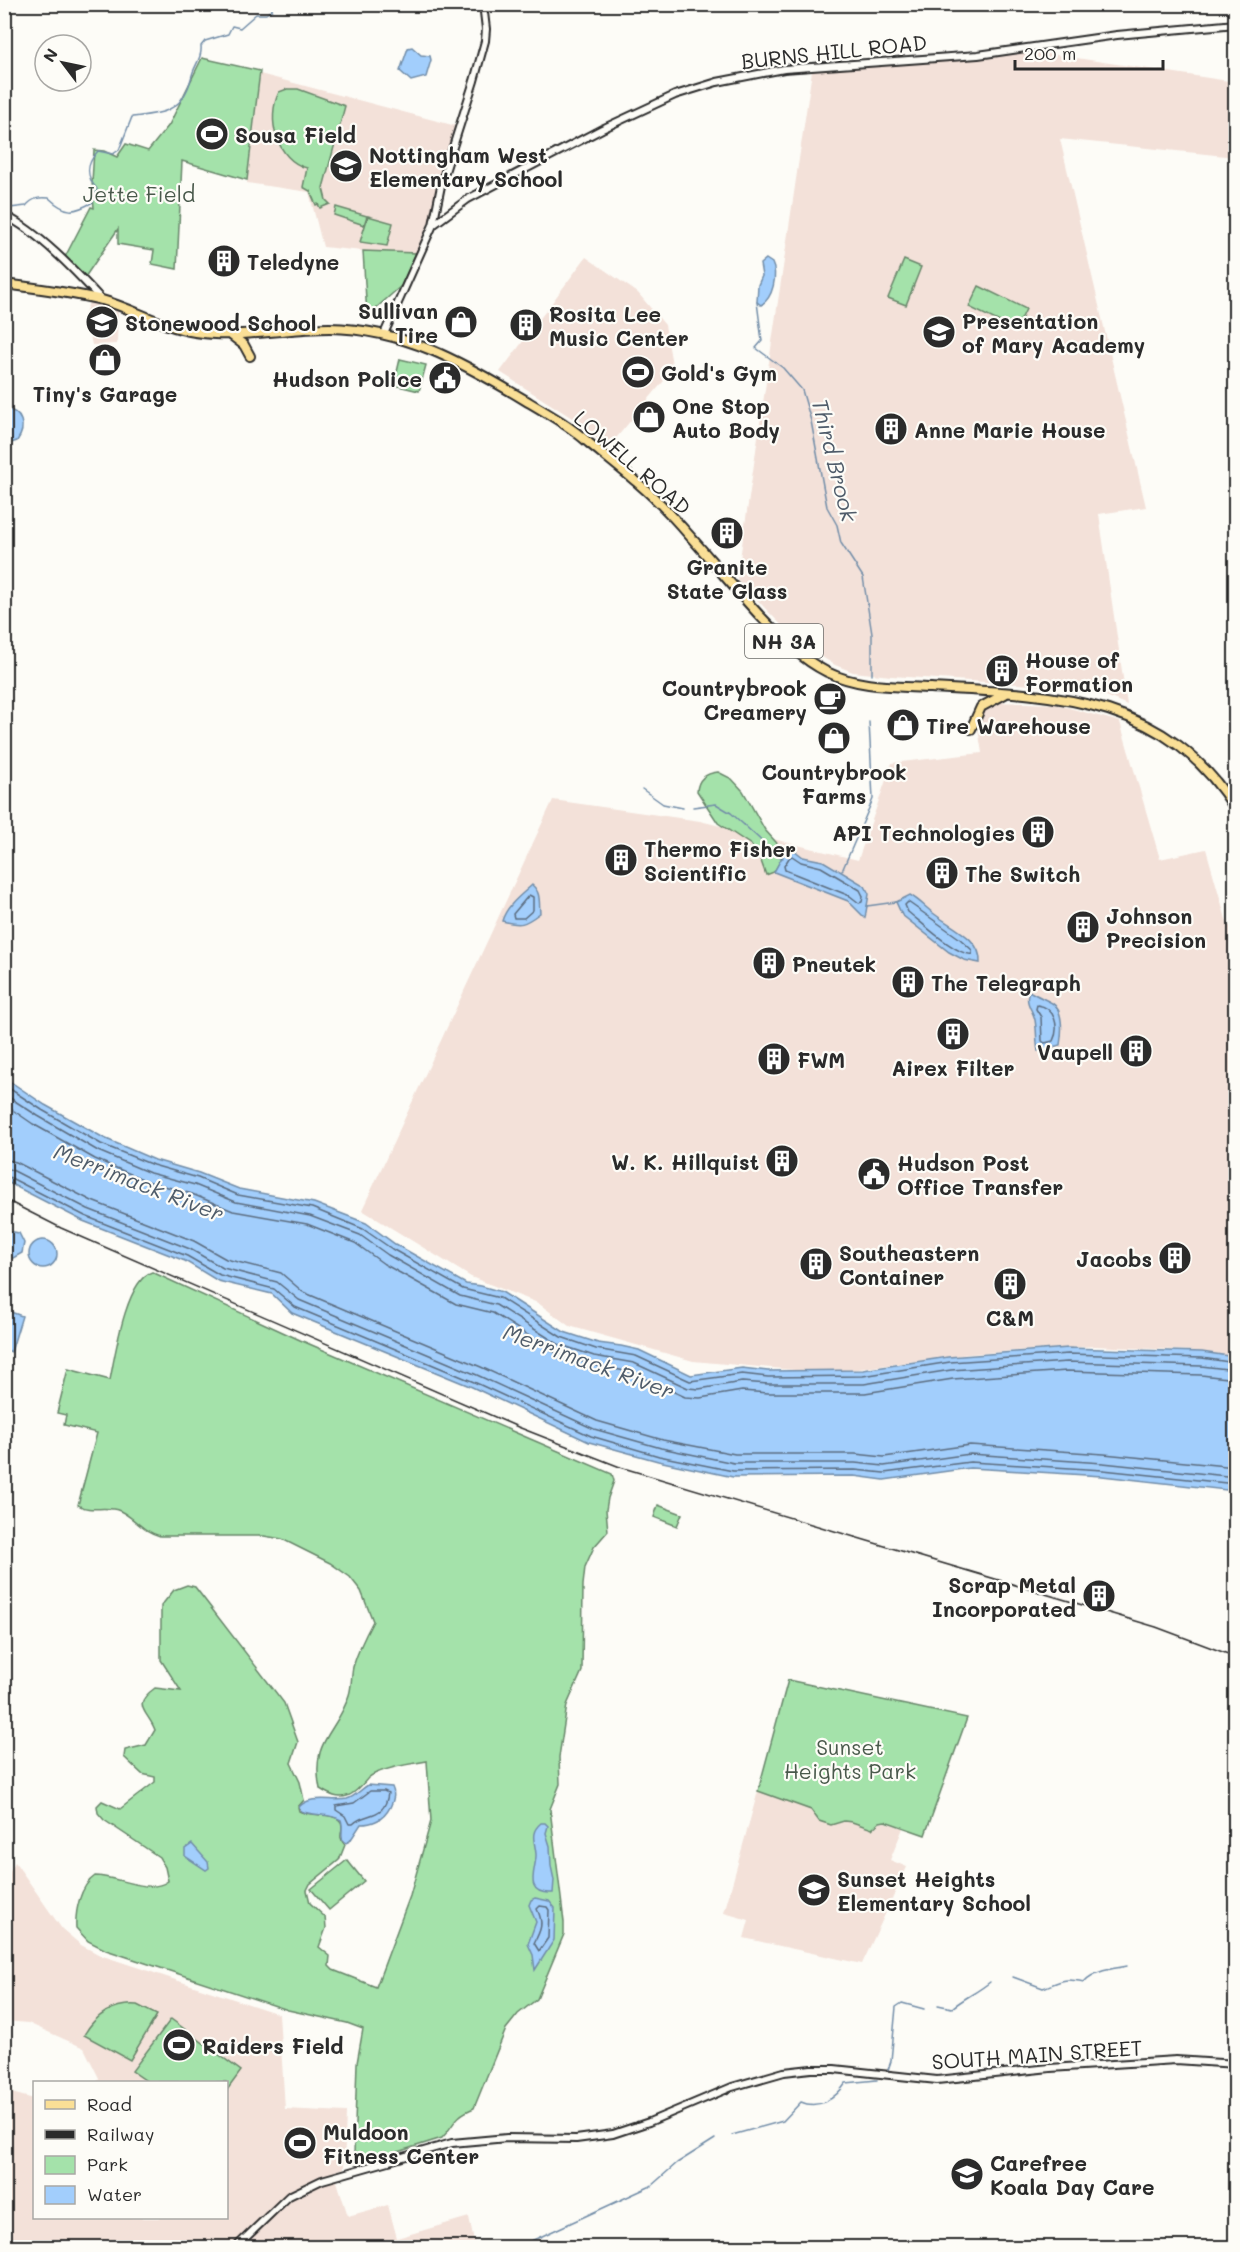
<svg xmlns="http://www.w3.org/2000/svg" width="1240" height="2252" viewBox="0 0 1240 2252" font-family="Mali,sans-serif">
<rect width="100%" height="100%" fill="#fdfcf7"/>
<filter id="ink" filterUnits="userSpaceOnUse"><feTurbulence type="fractalNoise" baseFrequency=".0167" numOctaves="2"/><feDisplacementMap in="SourceGraphic" scale="12" xChannelSelector="R" yChannelSelector="G"/><feConvolveMatrix kernelMatrix="1 2 1 2 8 2 1 2 1" color-interpolation-filters="sRGB"/></filter>
<g filter="url(#ink)">
<g fill="#f3e1d9">
<polygon points="1037,52 1235,82 1235,157 1060,139 1146,507 1099,514 1127,705 1106,696 1065,687 891,676 853,672 835,665 804,646 788,632 737,579 812,71 920,63"/>
<polygon points="260,74 456,126 438,183 430,219 416,253 363,251 323,247 309,192 247,183"/>
<polygon points="586,257 638,293 665,325 673,370 607,449 580,423 500,372"/>
<polygon points="89,302 118,311 117,344 92,345 85,313"/>
<polygon points="996,702 1055,704 1120,722 1160,859 1206,849 1228,926 1235,927 1235,1361 1194,1351 1095,1346 969,1354 828,1373 693,1361 569,1326 538,1303 471,1277 362,1210 553,800 700,821 858,860 892,763 982,753 977,723 981,710"/>
<polygon points="758,1791 811,1810 818,1821 831,1825 844,1822 852,1822 871,1829 880,1823 885,1822 903,1828 890,1860 907,1867 862,1964 744,1938 749,1920 724,1913"/>
<polygon points="15,1862 62,1929 81,1945 100,1955 279,2014 285,2109 346,2112 344,2168 334,2172 348,2216 388,2205 397,2238 469,2217 475,2247 5,2247 4,2091 34,2099 34,2218 226,2218 226,2082 97,2082 99,2078 84,2048 28,2023 5,2021 5,1882"/>
<polygon points="959,2161 983,2171 976,2188 950,2178"/>
</g>
<g fill="#a4e2aa" stroke="#68866a" stroke-width="1.5">
<polygon points="202,58 260,71 247,180 182,161 177,269 152,264 154,250 118,244 118,229 85,277 65,257 91,207 94,208 92,182 94,150 104,151 117,157 126,144 148,151 169,125"/>
<path d="M287,89H298L345,106L323,188L326,200L330,204L320,208L318,204L316,205L310,191L303,187L307,168C276,160 266,118 279,92Z"/>
<polygon points="336,207 367,216 364,225 334,215"/>
<polygon points="368,216 393,223 387,246 360,242"/>
<polygon points="363,251 416,253 401,286 367,316"/>
<polygon points="904,260 921,267 906,305 888,298"/>
<polygon points="979,286 1026,309 1016,330 969,307"/>
<polygon points="400,359 426,365 419,391 394,385"/>
<path d="M718,772L732,779L743,791L765,830L785,852L774,872L766,875L761,861L751,845L718,823L697,791C698,778 707,773 718,772Z"/>
<path d="M152,1272L300,1340L612,1474L614,1481L608,1498L606,1510L608,1531L594,1547L585,1567L583,1585L582,1671L567,1705L559,1757L560,1784L550,1809L564,1922V1934L537,1999L518,2014L506,2029L474,2108C452,2117 456,2124 442,2138L359,2164L354,2161V2155L357,2063L363,2029L347,2023L288,2010L106,1950L88,1941L76,1928C75,1911 80,1886 95,1876C117,1876 149,1895 168,1881L165,1867L159,1857L104,1820L98,1813L97,1806L102,1801L120,1809L155,1782V1777L142,1774L124,1757L125,1750L146,1745L155,1730C148,1711 130,1706 155,1688L181,1691L161,1660V1606L174,1590L187,1585L195,1587L284,1703L298,1742L291,1763L300,1782L304,1800L298,1807L299,1811C310,1817 335,1812 341,1822C345,1831 336,1835 345,1845L339,1860L310,1884L307,1890L310,1903L325,1917L326,1928L319,1947L330,1956L329,1966L333,1970L376,1987L410,1896L431,1821L427,1761C414,1763 378,1769 368,1778C363,1784 355,1794 347,1796C336,1799 329,1794 320,1789C310,1739 337,1734 349,1695C352,1686 351,1676 353,1667C358,1650 365,1636 373,1621L361,1591L350,1577L330,1563L282,1539L264,1536H160C143,1532 135,1518 120,1511C106,1505 90,1513 78,1505L97,1433L64,1425L66,1415L57,1413L68,1369L110,1380C115,1355 126,1280 152,1272Z"/>
<polygon points="658,1505 682,1514 677,1526 654,1517"/>
<polygon points="788,1680 967,1718 925,1835 885,1821 880,1822 872,1829 852,1822 844,1821 831,1825 819,1821 811,1810 758,1791"/>
<polygon points="347,1860 364,1881 329,1910 311,1889"/>
<path d="M137,2005L157,2015L130,2060L84,2035C95,2015 114,2003 137,2005Z"/>
<polygon points="171,2019 241,2071 227,2090 226,2082 148,2082 132,2071"/>
</g>
<g fill="#a2cefc" stroke="#728da8" stroke-width="1.5">
<polygon points="412,47 421,55 430,56 431,60 426,77 411,81 400,71 408,48"/>
<path d="M766,259L772,263C778,275 773,298 761,305L757,302L758,285L762,276L760,264Z"/>
<path d="M5,409C22,411 27,427 17,441L5,445Z"/>
<polygon points="794,850 803,857 823,861 865,886 869,894 865,918 848,901 774,872 785,852"/>
<path d="M532,885C541,892 539,902 540,913C524,925 521,926 502,921C506,906 521,895 532,885Z"/>
<path d="M910,895C919,900 925,907 933,913C949,926 982,938 980,963L964,960L949,952L902,915L896,902Z"/>
<path d="M1029,991C1037,996 1045,999 1052,1003C1064,1010 1062,1033 1060,1045L1038,1051C1036,1041 1037,1031 1035,1020C1033,1010 1024,1003 1029,991Z"/>
<polygon points="5,1078 45,1105 104,1138 155,1160 199,1173 239,1189 314,1203 366,1223 395,1244 466,1284 481,1286 502,1292 564,1332 598,1343 621,1346 639,1350 691,1375 742,1368 768,1371 863,1370 948,1357 1068,1348 1202,1352 1235,1357 1235,1491 1102,1476 970,1468 884,1480 854,1476 733,1477 658,1461 589,1442 472,1387 292,1313 272,1294 218,1281 185,1261 83,1221 5,1181"/>
<polygon points="8,1231 19,1233 24,1243 22,1253 13,1258 5,1257 5,1232"/>
<circle cx="43" cy="1254" r="14"/>
<polygon points="5,1310 22,1316 11,1352 5,1349"/>
<path d="M368,1785L392,1787C398,1798 387,1817 376,1821C372,1823 366,1824 361,1824L350,1841L346,1843L343,1841C340,1834 344,1828 341,1820C328,1812 315,1817 301,1811L299,1807C311,1794 332,1802 347,1799C355,1797 361,1789 368,1785Z"/>
<path d="M541,1823H545L548,1826L546,1833L550,1846L551,1866L554,1880L553,1893C521,1895 537,1868 536,1854C535,1841 529,1833 541,1823Z"/>
<polygon points="192,1844 208,1862 209,1868 206,1870 185,1856 185,1849"/>
<polygon points="535,1898 549,1901 555,1908 554,1940 535,1970 533,1955 528,1944 536,1922 529,1905 531,1900"/>
</g>
<g fill="none" stroke-linecap="round" stroke-linejoin="round">
<g stroke="#5b6c7f" stroke-width="1.5">
<polygon points="792,856 801,862 821,867 860,890 863,896 862,902 859,903 850,896 785,870 784,866 789,858"/>
<polygon points="529,895 533,897 533,910 524,918 514,918 513,914"/>
<path d="M908,902L959,938L972,950V954C958,957 921,922 908,912L905,905Z"/>
<path d="M1037,1005C1055,1007 1060,1027 1053,1041L1045,1043L1042,1041L1041,1017L1036,1009Z"/>
<polyline points="4,1085 42,1110 101,1144 153,1165 198,1178 238,1195 312,1208 363,1229 392,1249 463,1289 500,1298 561,1337 596,1349 636,1356 690,1381 742,1374 768,1377 863,1376 950,1362 1068,1354 1202,1358 1236,1363"/>
<polyline points="4,1094 38,1116 98,1151 150,1173 195,1185 236,1202 310,1216 360,1235 388,1255 460,1296 496,1305 558,1344 594,1356 634,1363 688,1388 699,1389 742,1382 768,1384 864,1384 951,1370 1067,1362 1201,1366 1236,1370"/>
<polyline points="4,1104 33,1124 95,1159 147,1181 192,1194 233,1211 307,1224 355,1243 384,1264 456,1304 493,1313 554,1352 592,1365 631,1372 685,1397 700,1398 742,1391 768,1393 865,1393 953,1379 1067,1371 1201,1375 1236,1379"/>
<polyline points="4,1159 16,1162 92,1201 194,1241 226,1259 281,1273 303,1292 481,1367 597,1421 663,1440 735,1454 855,1454 884,1457 970,1445 1104,1454 1236,1467"/>
<polyline points="4,1168 12,1170 88,1209 190,1249 223,1268 277,1282 299,1300 477,1375 594,1429 661,1448 734,1463 855,1463 884,1466 970,1454 1103,1463 1236,1477"/>
<polyline points="4,1176 9,1177 85,1216 187,1256 220,1275 274,1289 295,1307 474,1382 591,1436 659,1456 733,1471 855,1470 884,1473 970,1462 1103,1470 1236,1484"/>
<path d="M370,1791H384L388,1793C385,1821 365,1811 353,1824H349L345,1816L336,1810V1806L354,1803Z"/>
<path d="M540,1906L547,1907L549,1910L548,1938L539,1951L534,1943C541,1930 544,1923 537,1909Z"/>
</g>
<g stroke="#728da8" stroke-width="1.5">
<path d="M10,208L26,206C33,198 39,197 49,198C66,214 74,213 93,202L97,189C85,176 86,164 98,151L113,154L119,150L132,117C155,114 177,114 187,90C190,84 191,78 193,72C197,62 202,56 201,46L205,41L228,34L232,26L240,28L256,14H266L272,10V4"/>
<polyline points="757,302 762,341 756,348 783,368 802,390 811,421 827,507 837,525 841,543 863,577 872,634 872,675"/>
<polyline points="642,789 663,804 683,808"/>
<polyline points="693,807 716,804 731,813 778,856 783,858"/>
<polyline points="842,871 873,799 869,722"/>
<polyline points="867,906 896,902"/>
<path d="M1013,1977L1043,1988C1063,1980 1063,1978 1084,1982C1093,1971 1114,1968 1127,1966"/>
<path d="M938,2005L952,2008C964,1998 978,1992 990,1982"/>
<polyline points="888,2070 891,2061 896,2007 902,2003 924,2009"/>
<path d="M732,2135L783,2121L801,2102C819,2110 836,2098 846,2083L877,2080"/>
<polyline points="516,2248 651,2186 677,2163 715,2139"/>
</g>
<g stroke="#2b2b2b" stroke-width="10">
<g id="minor">
<path d="M4,215C39,232 76,272 102,300"/>
<polyline points="433,225 468,199 602,129 675,95 717,82 784,69 978,55 1117,35 1236,24"/>
<polyline points="384,334 433,225 442,181 474,81 485,41 486,29 483,4"/>
<polyline points="235,2248 289,2196 322,2180 452,2143 507,2138 576,2139 613,2134 649,2122 732,2087 784,2072 811,2069 834,2069 937,2080 1050,2068 1176,2060 1236,2064"/>
</g>
</g>
<g stroke="#2b2b2b" stroke-width="12">
<g id="major">
<path d="M4,284C37,288 70,292 102,300C134,309 162,327 195,332C240,339 284,328 329,328C404,329 462,362 525,400C547,413 570,426 589,443C616,465 645,487 669,513C701,547 730,584 762,618C782,639 801,659 827,672C860,688 895,686 931,688C1050,694 1166,695 1236,810"/>
<polyline points="231,335 244,345 250,356"/>
<polyline points="971,729 981,707 1005,694"/>
</g>
</g>
<use href="#minor" stroke="#fdfcf7" stroke-width="6"/>
<use href="#major" stroke="#fadf96" stroke-width="8"/>
<polyline stroke="#2b2b2b" stroke-width="1.5" points="4,1199 61,1228 518,1427 620,1467 1156,1627 1236,1657"/>
</g>
</g>
<defs>
<g id="stadium-disc" transform="scale(1.725)"><circle r="9.5" fill="#2b2b2b" stroke="#fdfcf7"/><path d="M0-5a6.5 5 0 1 0 0 10a6.5 5 0 1 0 0-10ZM-3.5-1.8h7v3.6h-7Z" fill="#fff"/></g>
<g id="school-disc" transform="scale(1.725)"><circle r="9.5" fill="#2b2b2b" stroke="#fdfcf7"/><path d="M0-5L7-2L0 1L-7-2ZM-4 1L0 2.5L4 1V4Q0 6-4 4Z" fill="#fff"/></g>
<g id="building-disc" transform="scale(1.725)"><circle r="9.5" fill="#2b2b2b" stroke="#fdfcf7"/><path d="M-4-6H4V6H1V3H-1V6H-4ZM-2.5-4.3h1.7v1.8h-1.7ZM.8-4.3h1.7v1.8H.8ZM-2.5-1h1.7V.8h-1.7ZM.8-1h1.7V.8H.8Z" fill="#fff"/></g>
<g id="shop-disc" transform="scale(1.725)"><circle r="9.5" fill="#2b2b2b" stroke="#fdfcf7"/><path d="M-5-2.5h2.3a2.7 3.5 0 0 1 5.4 0H5L5.5 6h-11ZM-1.5-2.5h3a1.5 2.3 0 0 0-3 0Z" fill="#fff"/></g>
<g id="civic-disc" transform="scale(1.725)"><circle r="9.5" fill="#2b2b2b" stroke="#fdfcf7"/><path d="M-.6-6.5H3V-4.5H.6V-3L4-1V1h2V6H-6V1h2V-1L-.6-3ZM-1.2 2.5V6h2.4V2.5Z" fill="#fff"/></g>
<g id="cafe-disc" transform="scale(1.725)"><circle r="9.5" fill="#2b2b2b" stroke="#fdfcf7"/><path d="M-5.5-4.5H6V0H3Q3 3.5 0 3.5H-2.5Q-5.5 3.5-5.5 0ZM3-3.2v2h1.7v-2ZM-6 4.5H4V6H-6Z" fill="#fff"/></g>
</defs>
<g fill-rule="evenodd">
<use href="#stadium-disc" x="212" y="134"/>
<use href="#school-disc" x="346" y="166"/>
<use href="#building-disc" x="224" y="261"/>
<use href="#school-disc" x="102" y="322"/>
<use href="#shop-disc" x="461" y="322"/>
<use href="#building-disc" x="526" y="325"/>
<use href="#school-disc" x="939" y="332"/>
<use href="#shop-disc" x="105" y="360"/>
<use href="#stadium-disc" x="638" y="372"/>
<use href="#civic-disc" x="445" y="378"/>
<use href="#shop-disc" x="649" y="417"/>
<use href="#building-disc" x="891" y="429"/>
<use href="#building-disc" x="727" y="533"/>
<use href="#building-disc" x="1002" y="671"/>
<use href="#cafe-disc" x="830" y="699"/>
<use href="#shop-disc" x="903" y="725"/>
<use href="#shop-disc" x="834" y="738"/>
<use href="#building-disc" x="1038" y="832"/>
<use href="#building-disc" x="621" y="860"/>
<use href="#building-disc" x="942" y="873"/>
<use href="#building-disc" x="1083" y="927"/>
<use href="#building-disc" x="769" y="963"/>
<use href="#building-disc" x="908" y="982"/>
<use href="#building-disc" x="953" y="1034"/>
<use href="#building-disc" x="1136" y="1051"/>
<use href="#building-disc" x="774" y="1059"/>
<use href="#building-disc" x="782" y="1161"/>
<use href="#civic-disc" x="874" y="1174"/>
<use href="#building-disc" x="1175" y="1258"/>
<use href="#building-disc" x="816" y="1264"/>
<use href="#building-disc" x="1010" y="1284"/>
<use href="#building-disc" x="1099" y="1596"/>
<use href="#school-disc" x="814" y="1890"/>
<use href="#stadium-disc" x="179" y="2045"/>
<use href="#stadium-disc" x="300" y="2143"/>
<use href="#school-disc" x="967" y="2174"/>
</g>
<g text-anchor="middle" dominant-baseline="central" stroke-width="4.5" stroke-linejoin="round" paint-order="stroke">
<rect fill="#fdfcf7" stroke="#6a6a68" stroke-width="1.5" x="745" y="624" width="78" height="34" rx="4.5"/>
<g font-size="20" font-weight="bold" fill="#2b2b2b">
<text x="784" y="641">NH 3A</text>
</g>
<g font-size="21" fill="#2b2b2b" stroke="#fdfcf7">
<text transform="translate(834 51) rotate(-6)">BURNS HILL ROAD</text>
<text transform="translate(633 462) rotate(41)">LOWELL ROAD</text>
<text transform="translate(1037 2054) rotate(-4)">SOUTH MAIN STREET</text>
</g>
<g font-size="21" font-weight="bold" fill="#2b2b2b" stroke="#fdfcf7" text-anchor="start">
<text x="235" y="134">Sousa Field</text>
<text x="369" y="154">Nottingham West<tspan x="369" dy="24">Elementary School</tspan></text>
<text x="247" y="261">Teledyne</text>
<text x="438" y="310" text-anchor="end">Sullivan<tspan x="438" dy="24">Tire</tspan></text>
<text x="549" y="313">Rosita Lee<tspan x="549" dy="24">Music Center</tspan></text>
<text x="962" y="320">Presentation<tspan x="962" dy="24">of Mary Academy</tspan></text>
<text x="125" y="322">Stonewood School</text>
<text x="661" y="372">Gold's Gym</text>
<text x="422" y="378" text-anchor="end">Hudson Police</text>
<text x="105" y="393" text-anchor="middle">Tiny's Garage</text>
<text x="672" y="405">One Stop<tspan x="672" dy="24">Auto Body</tspan></text>
<text x="914" y="429">Anne Marie House</text>
<text x="727" y="566" text-anchor="middle">Granite<tspan x="727" dy="24">State Glass</tspan></text>
<text x="1025" y="659">House of<tspan x="1025" dy="24">Formation</tspan></text>
<text x="807" y="687" text-anchor="end">Countrybrook<tspan x="807" dy="24">Creamery</tspan></text>
<text x="926" y="725">Tire Warehouse</text>
<text x="834" y="771" text-anchor="middle">Countrybrook<tspan x="834" dy="24">Farms</tspan></text>
<text x="1015" y="832" text-anchor="end">API Technologies</text>
<text x="644" y="848">Thermo Fisher<tspan x="644" dy="24">Scientific</tspan></text>
<text x="965" y="873">The Switch</text>
<text x="1106" y="915">Johnson<tspan x="1106" dy="24">Precision</tspan></text>
<text x="792" y="963">Pneutek</text>
<text x="931" y="982">The Telegraph</text>
<text x="1113" y="1051" text-anchor="end">Vaupell</text>
<text x="797" y="1059">FWM</text>
<text x="953" y="1067" text-anchor="middle">Airex Filter</text>
<text x="759" y="1161" text-anchor="end">W. K. Hillquist</text>
<text x="897" y="1162">Hudson Post<tspan x="897" dy="24">Office Transfer</tspan></text>
<text x="839" y="1252">Southeastern<tspan x="839" dy="24">Container</tspan></text>
<text x="1152" y="1258" text-anchor="end">Jacobs</text>
<text x="1010" y="1317" text-anchor="middle">C&amp;M</text>
<text x="1076" y="1584" text-anchor="end">Scrap Metal<tspan x="1076" dy="24">Incorporated</tspan></text>
<text x="837" y="1878">Sunset Heights<tspan x="837" dy="24">Elementary School</tspan></text>
<text x="202" y="2045">Raiders Field</text>
<text x="323" y="2131">Muldoon<tspan x="323" dy="24">Fitness Center</tspan></text>
<text x="990" y="2162">Carefree<tspan x="990" dy="24">Koala Day Care</tspan></text>
</g>
<g font-size="21" fill="#49594b" stroke="#fdfcf7">
<text x="139" y="193">Jette Field</text>
<text x="850" y="1746">Sunset<tspan x="850" dy="24">Heights Park</tspan></text>
</g>
<g font-size="22" font-style="italic" fill="#4f5c6a" stroke="#fdfcf7">
<text transform="translate(835 460) rotate(76)">Third Brook</text>
<text transform="translate(139 1182) rotate(21)">Merrimack River</text>
<text transform="translate(589 1361) rotate(20)">Merrimack River</text>
</g>
</g>
<rect width="1240" height="2252" fill="none" stroke="#fdfcf7" stroke-width="24"/>
<rect x="12" y="12" width="1216" height="2228" fill="none" stroke="#2b2b2b" stroke-width="2" filter="url(#ink)"/>
<rect x="33" y="2081" width="195" height="138" fill="#fdfcf7" stroke="#a9a8a5" stroke-width="1.5"/>
<rect x="45" y="2100" width="30" height="9" fill="#fadf96" stroke="#a9a8a5" stroke-width="1.5"/>
<text x="87" y="2111" font-size="18" fill="#2b2b2b">Road</text>
<rect x="45" y="2130" width="30" height="9" fill="#2b2b2b" stroke="#a9a8a5" stroke-width="1.5"/>
<text x="87" y="2141" font-size="18" fill="#2b2b2b">Railway</text>
<rect x="45" y="2156" width="30" height="18" fill="#a4e2aa" stroke="#a9a8a5" stroke-width="1.5"/>
<text x="87" y="2171" font-size="18" fill="#2b2b2b">Park</text>
<rect x="45" y="2186" width="30" height="18" fill="#a2cefc" stroke="#a9a8a5" stroke-width="1.5"/>
<text x="87" y="2201" font-size="18" fill="#2b2b2b">Water</text>
<g transform="translate(63 63) rotate(302)"><circle r="28" fill="#fdfcf7" stroke="#a9a8a5" stroke-width="1.5"/>
<path d="M0-4.5L10 22L0 15L-10 22Z" fill="#2b2b2b"/>
<text y="-9" font-size="16" font-weight="bold" text-anchor="middle" fill="#2b2b2b">N</text>
</g>
<path d="M1015 60v9h148v-9" fill="none" stroke="#2b2b2b" stroke-width="3"/>
<text x="1024" y="60" font-size="18" fill="#2b2b2b" stroke="#fdfcf7" stroke-width="4.5" paint-order="stroke">200 m</text>
</svg>
